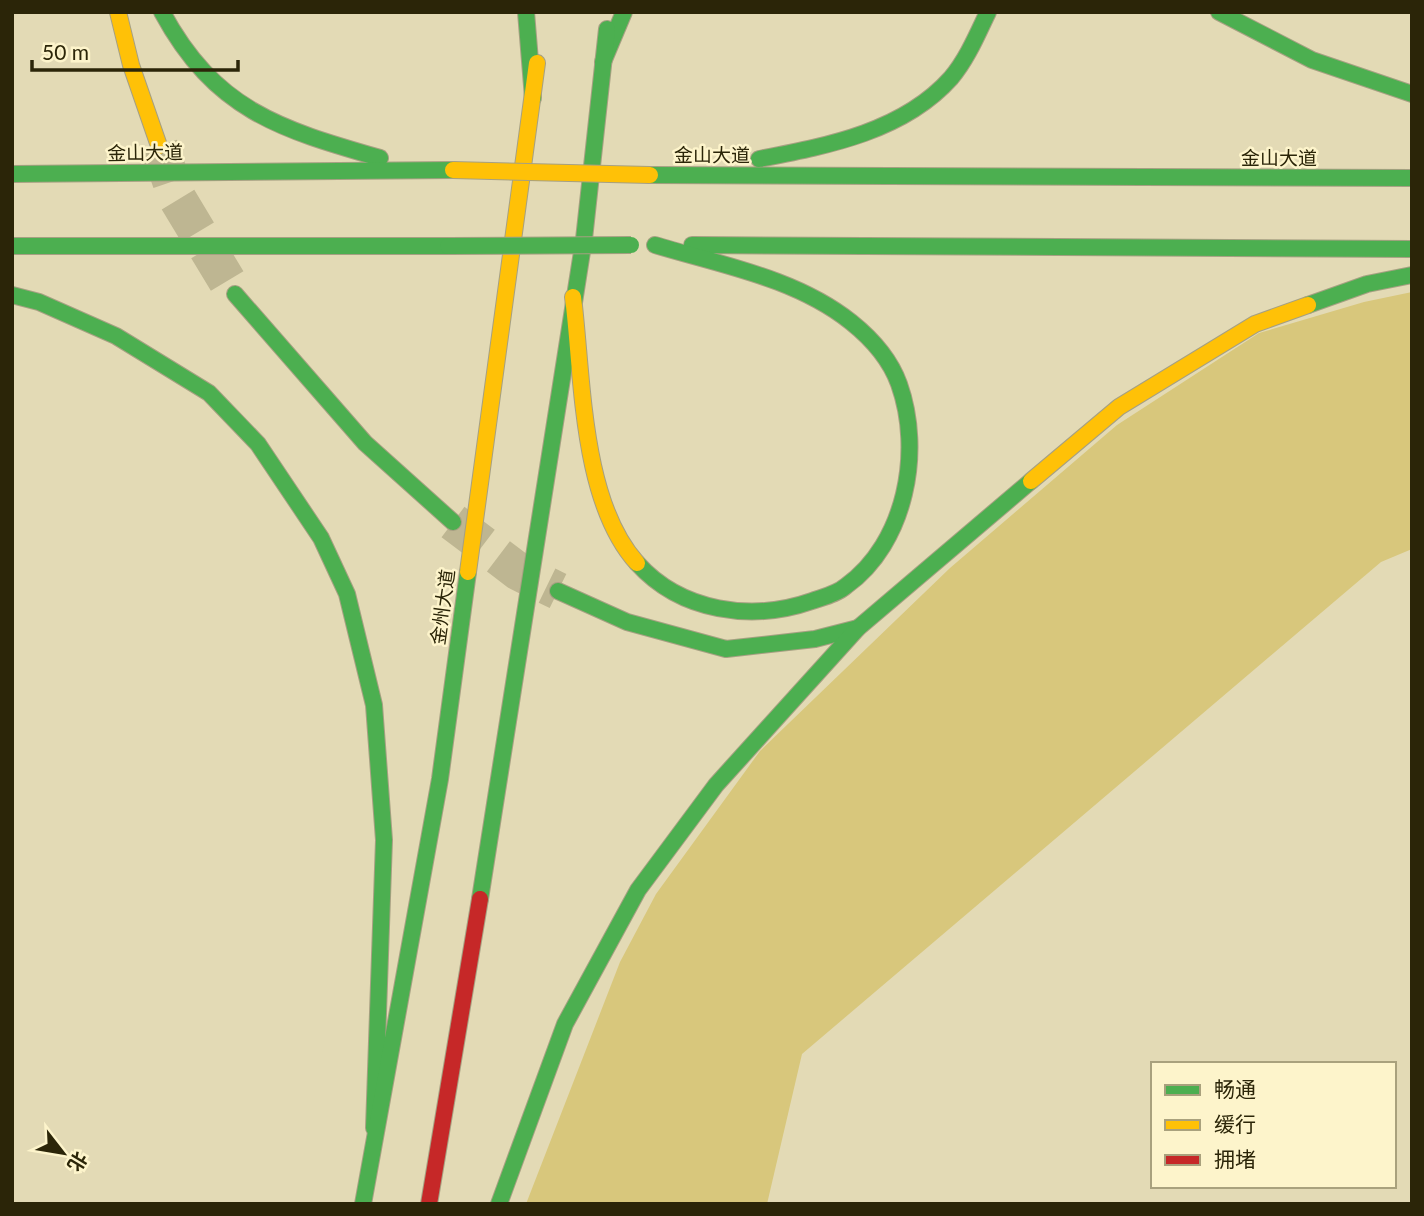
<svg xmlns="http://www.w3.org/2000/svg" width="1424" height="1216" viewBox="0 0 1424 1216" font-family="Lato,'Noto Sans SC',sans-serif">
<rect width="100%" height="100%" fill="#e3dab5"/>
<polygon fill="#d8c77c" points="1412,292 1412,549 1381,562 802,1054 767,1204 526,1204 620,962 656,894 760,751 950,568 1117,425 1259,333 1364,302"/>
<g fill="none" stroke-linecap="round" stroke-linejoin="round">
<g stroke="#beb692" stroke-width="38" stroke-dasharray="38 19" stroke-linecap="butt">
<polyline points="159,146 177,198 235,294"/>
<polyline points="453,522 519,572 558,591"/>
</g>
<g stroke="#a6a082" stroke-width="18">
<g id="fast">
<path d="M162,12C215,110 279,129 380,158"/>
<polyline points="526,12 533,98"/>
<polyline points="1219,12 1312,60 1412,94"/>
<polyline points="603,62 624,12"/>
<path d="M759,159C826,146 903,132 951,78C967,59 977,35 988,12"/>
<polyline points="12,174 453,170"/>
<polyline points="650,175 1412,178"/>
<polyline points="692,245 1412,249"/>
<polyline points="12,246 448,246"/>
<polyline points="235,294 365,443 453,522"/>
<polyline points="12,295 39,302 116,336 209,393 258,444 321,538 347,594 374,705 384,840 374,1128"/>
<polyline points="1308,305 1367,284 1412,275"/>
<path d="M637,563C681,612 752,622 812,601C823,597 837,594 846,586C906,543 923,451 899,384C890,359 871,338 851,322C796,278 721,265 655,245"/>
<polyline points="558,591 627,622 726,649 815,639 858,628"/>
<polyline points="480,899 584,239 607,29"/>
<polyline points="363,1204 440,779 468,572"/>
<polyline points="499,1204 565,1024 638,890 716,785 858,628 1031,481"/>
</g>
</g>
<g stroke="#a6a082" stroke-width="18">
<g id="slow">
<polyline points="118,12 131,65 159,146"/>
<path d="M573,297C583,378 581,501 637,563"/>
<polyline points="1031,481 1119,407 1255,324 1308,305"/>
<polyline points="468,572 537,63"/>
</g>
</g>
<g stroke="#a6a082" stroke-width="18">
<polyline id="jam" points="429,1204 480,899"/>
</g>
<use href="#fast" stroke="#4caf50" stroke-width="16"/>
<use href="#slow" stroke="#ffc107" stroke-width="16"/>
<use href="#jam" stroke="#c62828" stroke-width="16"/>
<g stroke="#a6a082" stroke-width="18" stroke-linecap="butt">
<polyline id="fast-bridge" points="448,246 631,245"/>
</g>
<g stroke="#a6a082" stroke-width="18" stroke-linecap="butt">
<polyline id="slow-bridge" points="453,170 650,175"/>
</g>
<use href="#fast-bridge" stroke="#4caf50" stroke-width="16"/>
<use href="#slow-bridge" stroke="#ffc107" stroke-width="16"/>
</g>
<g text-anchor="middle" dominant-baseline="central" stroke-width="5" stroke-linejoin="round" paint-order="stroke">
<g font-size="19" fill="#2b2508" stroke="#fdf4cb">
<text transform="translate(145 152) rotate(-1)">金山大道</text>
<text x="712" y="154">金山大道</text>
<text x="1279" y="157">金山大道</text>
<text transform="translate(442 607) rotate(-82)">金州大道</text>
</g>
</g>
<rect width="1424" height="1216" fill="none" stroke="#2b2508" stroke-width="28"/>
<rect x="1151" y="1062" width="245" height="126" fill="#fdf4cb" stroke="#a9a17d" stroke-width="2"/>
<rect x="1165" y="1085" width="35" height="10" fill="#4caf50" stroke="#a9a17d" stroke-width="2"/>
<text x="1214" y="1097" font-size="21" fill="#2b2508">畅通</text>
<rect x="1165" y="1120" width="35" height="10" fill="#ffc107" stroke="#a9a17d" stroke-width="2"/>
<text x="1214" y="1132" font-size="21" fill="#2b2508">缓行</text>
<rect x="1165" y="1155" width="35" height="10" fill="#c62828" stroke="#a9a17d" stroke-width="2"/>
<text x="1214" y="1167" font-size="21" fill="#2b2508">拥堵</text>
<g transform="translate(63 1153) rotate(121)" stroke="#fdf4cb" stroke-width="5" paint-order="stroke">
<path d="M0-5L12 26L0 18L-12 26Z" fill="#2b2508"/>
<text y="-10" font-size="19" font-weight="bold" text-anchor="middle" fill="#2b2508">北</text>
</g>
<path d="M32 60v10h206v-10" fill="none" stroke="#2b2508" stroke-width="3.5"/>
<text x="42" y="60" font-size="21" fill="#2b2508" stroke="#fdf4cb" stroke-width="5" paint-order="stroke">50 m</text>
</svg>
